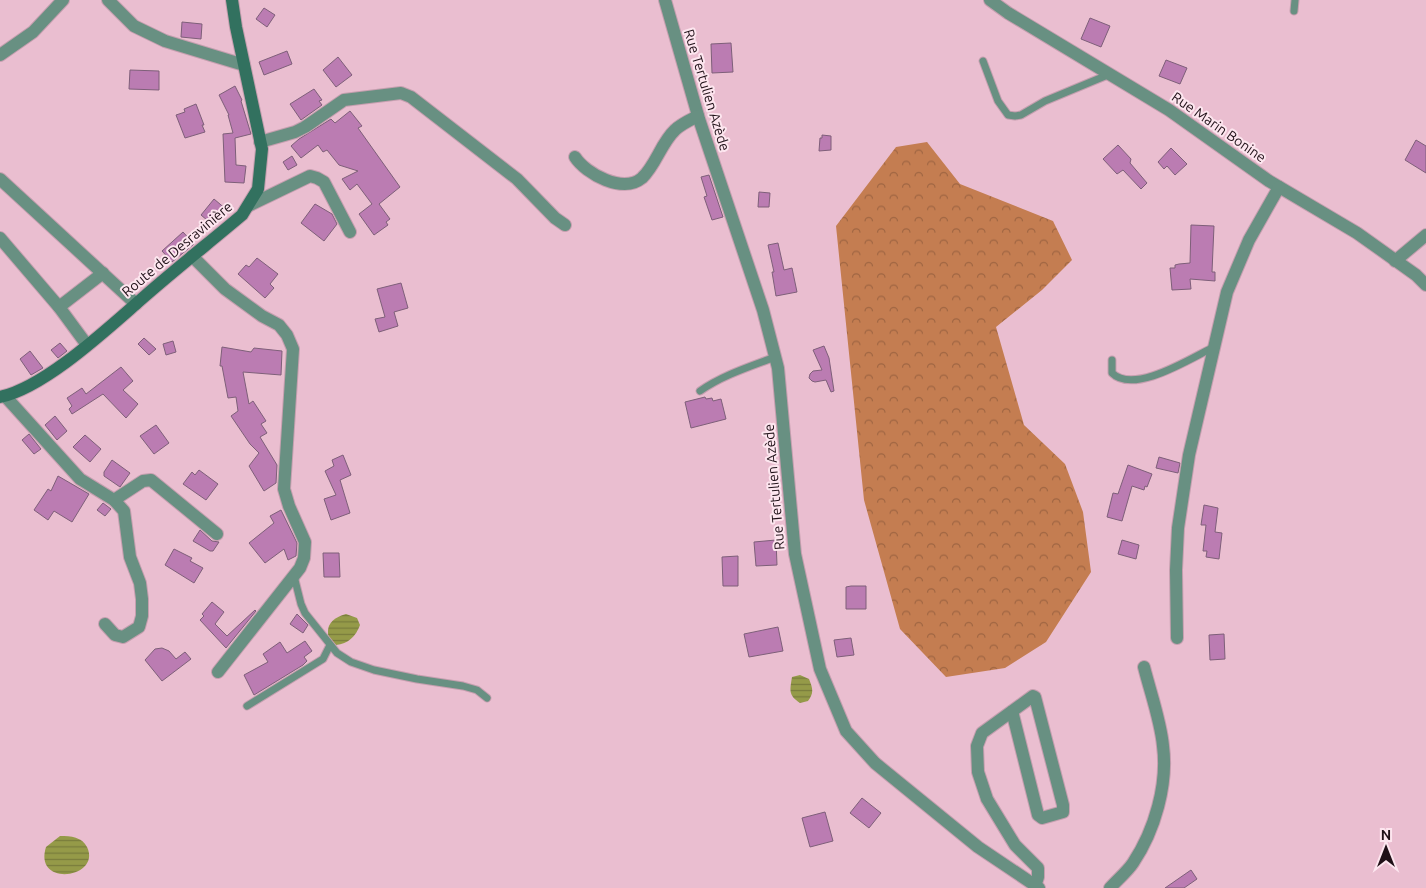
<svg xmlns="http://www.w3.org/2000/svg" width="1426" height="888" viewBox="0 0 1426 888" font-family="Ubuntu,sans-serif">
<defs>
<pattern id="forest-crowns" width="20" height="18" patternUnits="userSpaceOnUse" patternTransform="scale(1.25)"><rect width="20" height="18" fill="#c47d51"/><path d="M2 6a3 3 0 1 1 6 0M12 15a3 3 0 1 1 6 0" fill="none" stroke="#9f6542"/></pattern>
<pattern id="water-rules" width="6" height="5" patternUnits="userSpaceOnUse" patternTransform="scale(1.25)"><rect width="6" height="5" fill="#959a48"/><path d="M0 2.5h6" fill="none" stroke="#797c3b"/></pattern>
</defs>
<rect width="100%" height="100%" fill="#eabed0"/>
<polygon fill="url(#forest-crowns)" points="927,142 960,184 1053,221 1072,260 1042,290 996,327 1024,425 1065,464 1083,512 1091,572 1046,642 1005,668 946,677 900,629 864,500 836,226 896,147"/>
<g fill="url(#water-rules)">
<path d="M346,614L357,618L360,625C356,636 348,644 336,645L329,639C325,624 333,618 346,614Z"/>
<path d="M800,675L809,679C813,689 814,693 808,701L800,703C788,695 790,690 792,677Z"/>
<path d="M60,836C71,836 82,837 87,847C102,878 33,888 46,847Z"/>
</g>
<g fill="#bb7cb2" stroke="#7e5f79">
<polygon points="264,8 275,15 267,27 256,19"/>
<polygon points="1090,18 1110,26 1101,47 1081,39"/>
<polygon points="182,22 202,24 201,39 181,37"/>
<polygon points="731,43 733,72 712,73 711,44"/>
<polygon points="287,51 292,64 264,75 259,62"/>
<polygon points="338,57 352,75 336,87 323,70"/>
<polygon points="1166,60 1187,68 1180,84 1159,76"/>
<polygon points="130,70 159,71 159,90 129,89"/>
<polygon points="235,86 242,100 241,101 251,134 235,138 236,165 246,166 244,183 225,182 223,134 233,133 228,115 229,115 219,95"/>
<polygon points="314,89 322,100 319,101 322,105 301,120 290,104"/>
<polygon points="196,104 204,125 202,125 205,132 185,138 176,115 185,112 184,109"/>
<polygon points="350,111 362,126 358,128 400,187 379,204 390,219 386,222 388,225 374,235 359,214 372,204 357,184 350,190 342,179 358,171 339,165 327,150 323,152 318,145 301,158 291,146 299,139 331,119 335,123"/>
<polygon points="822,135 831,136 831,150 819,151 820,138 822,138"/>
<polygon points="1416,140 1426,146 1426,173 1405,160"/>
<polygon points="1118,145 1131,159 1130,163 1147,183 1141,189 1123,170 1117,174 1103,159"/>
<polygon points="1171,148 1187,164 1175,175 1167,166 1164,169 1158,162"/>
<polygon points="292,156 297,165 288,170 283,162"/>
<polygon points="709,175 723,217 712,220 704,197 707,196 701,177"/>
<polygon points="759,192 770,193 769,207 758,207"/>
<polygon points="214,199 227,210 214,226 201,215"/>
<polygon points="315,204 332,214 337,224 324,241 301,223"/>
<polygon points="1191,225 1214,226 1212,272 1215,272 1215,281 1190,279 1191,289 1172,290 1170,268 1175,268 1175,265 1179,264 1190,263"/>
<polygon points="183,232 194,244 172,262 162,251"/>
<polygon points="778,243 784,270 792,268 797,292 776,296 772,272 774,272 768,245"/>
<polygon points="257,258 278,274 270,284 274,288 265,298 238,274 246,265 249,267"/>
<polygon points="401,283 408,308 394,312 398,326 379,332 375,319 385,317 377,289"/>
<polygon points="144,338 156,349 149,355 138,344"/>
<polygon points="173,341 176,352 166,355 163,344"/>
<polygon points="60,343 67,351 58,358 51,350"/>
<polygon points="824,346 829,358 834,391 831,392 826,380 815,382 812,381 809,378 810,374 813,371 822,370 813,350"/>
<polygon points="222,347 251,352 254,348 282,351 281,375 243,372 249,404 253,401 266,421 261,424 267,433 260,437 277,465 276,483 264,491 249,466 259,453 250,444 231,416 238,411 236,397 228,398 222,366 220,366"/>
<polygon points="30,351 43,368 31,375 20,359"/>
<polygon points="121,367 133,381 123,390 138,404 126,418 103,394 72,414 69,409 72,406 67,398 82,388 86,394"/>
<polygon points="705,397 706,399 712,398 713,401 721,399 726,419 691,428 685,402"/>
<polygon points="55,416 67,431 57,440 45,425"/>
<polygon points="156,425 169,443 154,454 140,436"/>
<polygon points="29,434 41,449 34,454 22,440"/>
<polygon points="85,435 101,449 90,462 73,447"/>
<polygon points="343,455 351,475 340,480 350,513 331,520 324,499 336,495 325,471 334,466 332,460"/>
<polygon points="1159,457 1180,463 1178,473 1156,468"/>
<polygon points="112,460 130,473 120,487 104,476 104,472"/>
<polygon points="1128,465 1152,474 1147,487 1145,486 1144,490 1132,486 1122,521 1107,517 1113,493 1118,494"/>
<polygon points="199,470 218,484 206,500 183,484 192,472 195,475"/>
<polygon points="58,476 89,494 72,522 54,511 48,520 34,510 48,489 51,491"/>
<polygon points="103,503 111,509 105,516 97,510"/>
<polygon points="1204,505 1218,508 1215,532 1222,533 1219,559 1206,557 1207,551 1203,551 1206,525 1201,525"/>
<polygon points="281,510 297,543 296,556 288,560 284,549 265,563 249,543 274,523 270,516"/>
<polygon points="200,530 212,541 219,542 213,551 210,551 193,541"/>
<polygon points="776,540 777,565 756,566 754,542"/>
<polygon points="1122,540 1139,545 1136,559 1118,554"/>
<polygon points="174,549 192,558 190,561 203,568 194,583 165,565"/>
<polygon points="323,553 339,553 340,577 324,577"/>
<polygon points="738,556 738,586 723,586 722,557"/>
<polygon points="851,586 866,586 866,609 846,609 846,587"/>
<polygon points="212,602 224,612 215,624 227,636 255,610 256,611 226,648 200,620 204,616 202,614"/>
<polygon points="297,614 308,625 303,633 290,624"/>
<polygon points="778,627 783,651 749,657 744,634"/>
<polygon points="1224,634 1225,659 1210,660 1209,635"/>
<polygon points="851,638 854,655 837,657 834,640"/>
<polygon points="305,641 312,651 304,657 307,661 303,665 254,695 244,675 268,662 263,654 280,642 287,653"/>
<polygon points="162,648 169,651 176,659 185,652 191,659 162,681 145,660 155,649"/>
<polygon points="862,798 881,813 869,828 850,813"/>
<polygon points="825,812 833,841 810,847 802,818"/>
<polygon points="1191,870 1197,879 1184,888 1165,888"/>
</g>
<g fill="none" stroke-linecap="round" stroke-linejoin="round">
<g stroke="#c59faf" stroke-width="9">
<g id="lane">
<polyline points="1294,11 1295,0"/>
<polyline points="983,61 998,101 1008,115 1015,116 1021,115 1045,101 1110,74"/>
<path d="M1112,360V373C1134,395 1191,358 1214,347"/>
<path d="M700,391C723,375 749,367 775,357"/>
<polyline points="294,576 301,604 305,613 337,653 351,662 374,670 417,679 463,686 477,690 487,698"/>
<polyline points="247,706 323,659 330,645"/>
</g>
</g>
<g stroke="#c59faf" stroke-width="14">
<g id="street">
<polyline points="108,0 134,26 165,41 244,65"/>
<polyline points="665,0 699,119 763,310 778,368 795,554 820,669 846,731 875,763 978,847 1039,888"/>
<polyline points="990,0 1008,13 1169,110 1269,181 1357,233 1416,275 1426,285"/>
<polyline points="0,55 33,32 63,0"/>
<polyline points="260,142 295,132 305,127 344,100 401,93 411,97 517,179 555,218 565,225"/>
<path d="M575,157C586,174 623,194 642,178C656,165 661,143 675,130C681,124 690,120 698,116"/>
<polyline points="0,179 136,304"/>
<polyline points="248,206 310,176 317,178 324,182 350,232"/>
<polyline points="0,238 59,307 87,345"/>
<polyline points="192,256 225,289 262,316 279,325 287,335 293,349 284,489 289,506 305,542 304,558 300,568 218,672"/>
<polyline points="1395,261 1426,235"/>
<polyline points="59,307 103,273"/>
<polyline points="5,396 80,479 114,500 124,511 130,557 140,583 142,599 142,616 139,627 123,637 115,635 105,624"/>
<polyline points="114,500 143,481 151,480 217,534"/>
<polyline points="1177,638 1176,570 1178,528 1189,455 1227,292 1249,240 1279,187"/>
<polyline points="1012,711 1038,815 1042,818 1063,812 1063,805 1035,697 1033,696 982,733 977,746 978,772 987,799 1015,845 1038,868 1038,877 1035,886"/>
<path d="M1110,888C1117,880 1127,872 1133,863C1155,830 1168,784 1163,746C1161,722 1150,691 1144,667"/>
</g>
</g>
<g stroke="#c59faf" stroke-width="14">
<path id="secondary" d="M0,397C46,387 109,327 145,296C177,268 210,242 242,215L258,189L262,149L236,27L232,0"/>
</g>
<use href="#lane" stroke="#689082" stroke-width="7"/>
<use href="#street" stroke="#689082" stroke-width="12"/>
<use href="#secondary" stroke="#32715f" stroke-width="12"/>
</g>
<g text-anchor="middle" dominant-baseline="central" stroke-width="4" stroke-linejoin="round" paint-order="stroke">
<g font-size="14" fill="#1f1017" stroke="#fde6ef">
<text transform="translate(707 90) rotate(73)">Rue Tertulien Azède</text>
<text transform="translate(1219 127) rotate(35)">Rue Marin Bonine</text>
<text transform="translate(177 249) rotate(-40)">Route de Desravinière</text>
<text transform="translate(774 487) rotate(-95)">Rue Tertulien Azède</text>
</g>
</g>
<g transform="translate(1386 848)" stroke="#fde6ef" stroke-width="4" paint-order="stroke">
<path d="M0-4L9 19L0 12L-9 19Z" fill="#1f1017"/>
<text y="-8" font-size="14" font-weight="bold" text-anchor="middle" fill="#1f1017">N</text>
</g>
</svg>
